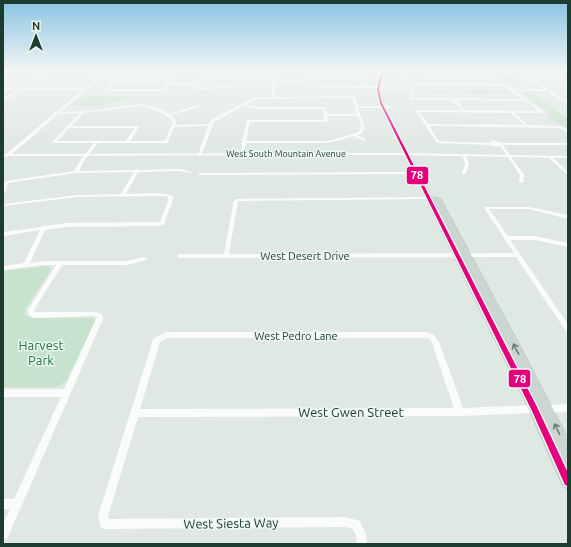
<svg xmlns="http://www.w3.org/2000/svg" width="571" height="547" viewBox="0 0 571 547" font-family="Ubuntu,sans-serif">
<rect width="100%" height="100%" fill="#e0e8e4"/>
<g fill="#c7e3cd">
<polygon points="288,71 360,71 361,72 303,72 304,76 302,77 275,76"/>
<path d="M493,71H502L522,86C515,87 504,84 499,79L500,77Z"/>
<polygon points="422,89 447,91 507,90 511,92 482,94 449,92 451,95 442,93 424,92 422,92"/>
<polygon points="527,92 534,94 568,119 568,128 550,119 546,111 549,110 544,109 533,101 535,100 531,99 523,93"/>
<polygon points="83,96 127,96 129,97 125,100 95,106 71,105 80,101"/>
<polygon points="48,266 51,270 25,309 25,315 31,318 93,318 95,321 67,380 57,387 3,387 3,271"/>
</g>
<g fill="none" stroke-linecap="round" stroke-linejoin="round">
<g stroke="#bac5c0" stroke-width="1">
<polygon id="primary" points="381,71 385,71 380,89 383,103 520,367 433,199 434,197 437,197 441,199 523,351 568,438 568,459 564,457 568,466 568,489 563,487 530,412 379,103 376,89"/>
</g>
<g fill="#fafcfb" fill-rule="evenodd">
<polygon points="46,71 49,71 23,88 85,88 86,89 85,90 21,90 3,101 3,99 17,90 3,90 3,88 19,88"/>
<path d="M124,71H127L119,79H170L176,71H178L170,83H197L200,78L274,76L275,77V80H303V77L304,76L358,75L359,76L364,86L408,87L409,88L408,89L306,87L305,86L304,82H275V97L353,96L355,97L358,106H389L390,107L388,108H358L365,127L361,134L357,135L365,139L366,140L364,141L353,136L337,141L325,143H246L244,154L241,155L242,142L247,120H324L323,109H259L243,106L214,122L201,156L198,155L208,126L174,127L168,142L166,143H98L85,159L79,171L135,170L137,169L139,170L180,169L192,172L190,173L180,171L138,172L126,194C138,194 165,191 174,197L164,224L159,226L67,227L45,230L30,263L44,261H127L144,257L147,259L146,260L127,265H62L34,310L35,312H95L102,314L103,319L7,539L3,540V523L10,509H3V499H14L61,397H3V389H64L97,317L94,316L34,318L29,315L28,310L56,265H44L3,270V266L24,263L40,230L3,236V232L41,227L44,225L46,226L67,223L159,222H160L169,198L166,196L78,197L3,206V204L78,195L121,194L134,172L76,173L8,183L5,193L3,194L4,182L6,181L74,171L82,158L94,143H53V141L80,113L56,114L54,113L55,112L90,111L141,104L157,107L169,114L198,105L200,106L199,107L171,115L177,122L175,125L209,124L211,120L255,97H271L272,87H233L196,90L195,89L196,85H169L164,91H106V89L119,77H100L99,75H120ZM357,77L362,86L307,85L306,78ZM273,78L272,85H233L198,88L201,80ZM118,81H169L163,89H110ZM352,98L357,114H327L326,108L324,107H259L246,105L257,99ZM141,106C154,109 164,112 173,122L165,141H130L139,127L137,126H71L84,113ZM327,116H358L361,127L359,132L336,139L325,141H246L250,122H326L328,121ZM69,128H135L126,141H57Z"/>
<polygon points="424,71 427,71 432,76 495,76 496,77 495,78 433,78 434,79 433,80"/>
<path d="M518,71H521L526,74H568V76H528L547,88V90L544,91H515L544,112L542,113H514L528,125L561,126L568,130V133L560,128L429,126L439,141L489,143L493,140L501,143H568V145H503L524,175L523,182L521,183L519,182L520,175L500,146L497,147L490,145L437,143L416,111L417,110H462L452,100H411L410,91L411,90L412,91L413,98L522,99L504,86L412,85V87L411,88L410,87L409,82L402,77L404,76L411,81L412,83L505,84L513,89H544ZM456,100L525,101L539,111L465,110ZM420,112L511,113L524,125L428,124Z"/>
<polygon points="550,91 568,102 568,104 549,93"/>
<polygon points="463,154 465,154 469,163 466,174 464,175 462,174 465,163 462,155"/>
<polygon points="549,156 551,156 568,172 568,175 549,158"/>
<polygon points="417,172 419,173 419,174 200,175 198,174 200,173"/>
<polygon points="430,197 432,198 432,199 238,201 229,254 514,253 484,208 486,207 529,207 568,215 568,219 529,209 489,209 508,236 535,236 568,243 568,247 535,240 510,240 568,324 568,332 566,331 516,257 180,258 177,256 180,254 224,254 234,200 236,199"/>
<path d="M167,332H426L434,335L439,342L463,408L535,405L538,406L539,409L538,412L535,413L460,416L138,417L108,516L109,519L345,517L360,521L366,535L367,544H357L356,536L353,529L345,527L105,529L101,528L98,516L153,340L154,338ZM168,338H426L430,339L432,343L454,408L140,409L160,342Z"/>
<polygon points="568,404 568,412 546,413 543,412 542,409 543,406 546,405"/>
</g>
<polygon fill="#fafcfb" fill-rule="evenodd" points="105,71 108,71 12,154 401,153 568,156 568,158 401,155 8,156 6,157 3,156 3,154 6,154"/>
<use href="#primary" fill="#cbd5d1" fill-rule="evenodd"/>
<g stroke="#edf7f1" stroke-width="3">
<polygon id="bus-1" points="382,71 384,71 379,89 382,103 537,407 568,473 568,486 565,485 532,411 380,103 377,89"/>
</g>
<use href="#bus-1" fill="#e5007d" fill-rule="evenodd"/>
</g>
<defs><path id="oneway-shaft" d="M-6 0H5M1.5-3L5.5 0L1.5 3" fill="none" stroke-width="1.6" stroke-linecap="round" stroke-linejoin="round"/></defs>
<g stroke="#6b8178">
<use href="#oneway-shaft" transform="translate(516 349) rotate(-118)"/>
<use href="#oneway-shaft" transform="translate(557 429) rotate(-116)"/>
</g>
<linearGradient id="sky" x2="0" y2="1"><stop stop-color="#89c3e3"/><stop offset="0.48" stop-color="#f1f5f3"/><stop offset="1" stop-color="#f1f5f3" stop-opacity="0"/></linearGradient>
<rect width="571" height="148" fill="url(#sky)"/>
<g text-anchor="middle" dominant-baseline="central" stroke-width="3" stroke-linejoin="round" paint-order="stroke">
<g font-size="9" fill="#1d3c30" stroke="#edf7f1">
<text x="286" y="154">West South Mountain Avenue</text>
</g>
<g font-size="11" fill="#1d3c30" stroke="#edf7f1">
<text x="305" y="256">West Desert Drive</text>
<text x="296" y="336">West Pedro Lane</text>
</g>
<g font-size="13" fill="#23763a" stroke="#edf7f1">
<text x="41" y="345">Harvest<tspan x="41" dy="15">Park</tspan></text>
</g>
<g font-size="13" fill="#1d3c30" stroke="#edf7f1">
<text x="351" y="412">West Gwen Street</text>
<text transform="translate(231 523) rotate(-1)">West Siesta Way</text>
</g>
</g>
<g stroke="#edf7f1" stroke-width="1.5">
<rect x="406" y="166" width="23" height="19" rx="4" fill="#e5007d"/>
<rect x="508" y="369" width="23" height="19" rx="4" fill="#e5007d"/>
</g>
<g font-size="11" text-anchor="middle" font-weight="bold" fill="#fff">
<text x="417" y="179">78</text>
<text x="520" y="383">78</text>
</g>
<rect width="571" height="547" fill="none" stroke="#1d3c30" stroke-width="8"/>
<g transform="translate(36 36)" stroke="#edf7f1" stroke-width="3" paint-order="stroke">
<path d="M0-3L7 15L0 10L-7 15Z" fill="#1d3c30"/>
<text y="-6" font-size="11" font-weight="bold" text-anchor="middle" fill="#1d3c30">N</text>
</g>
</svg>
